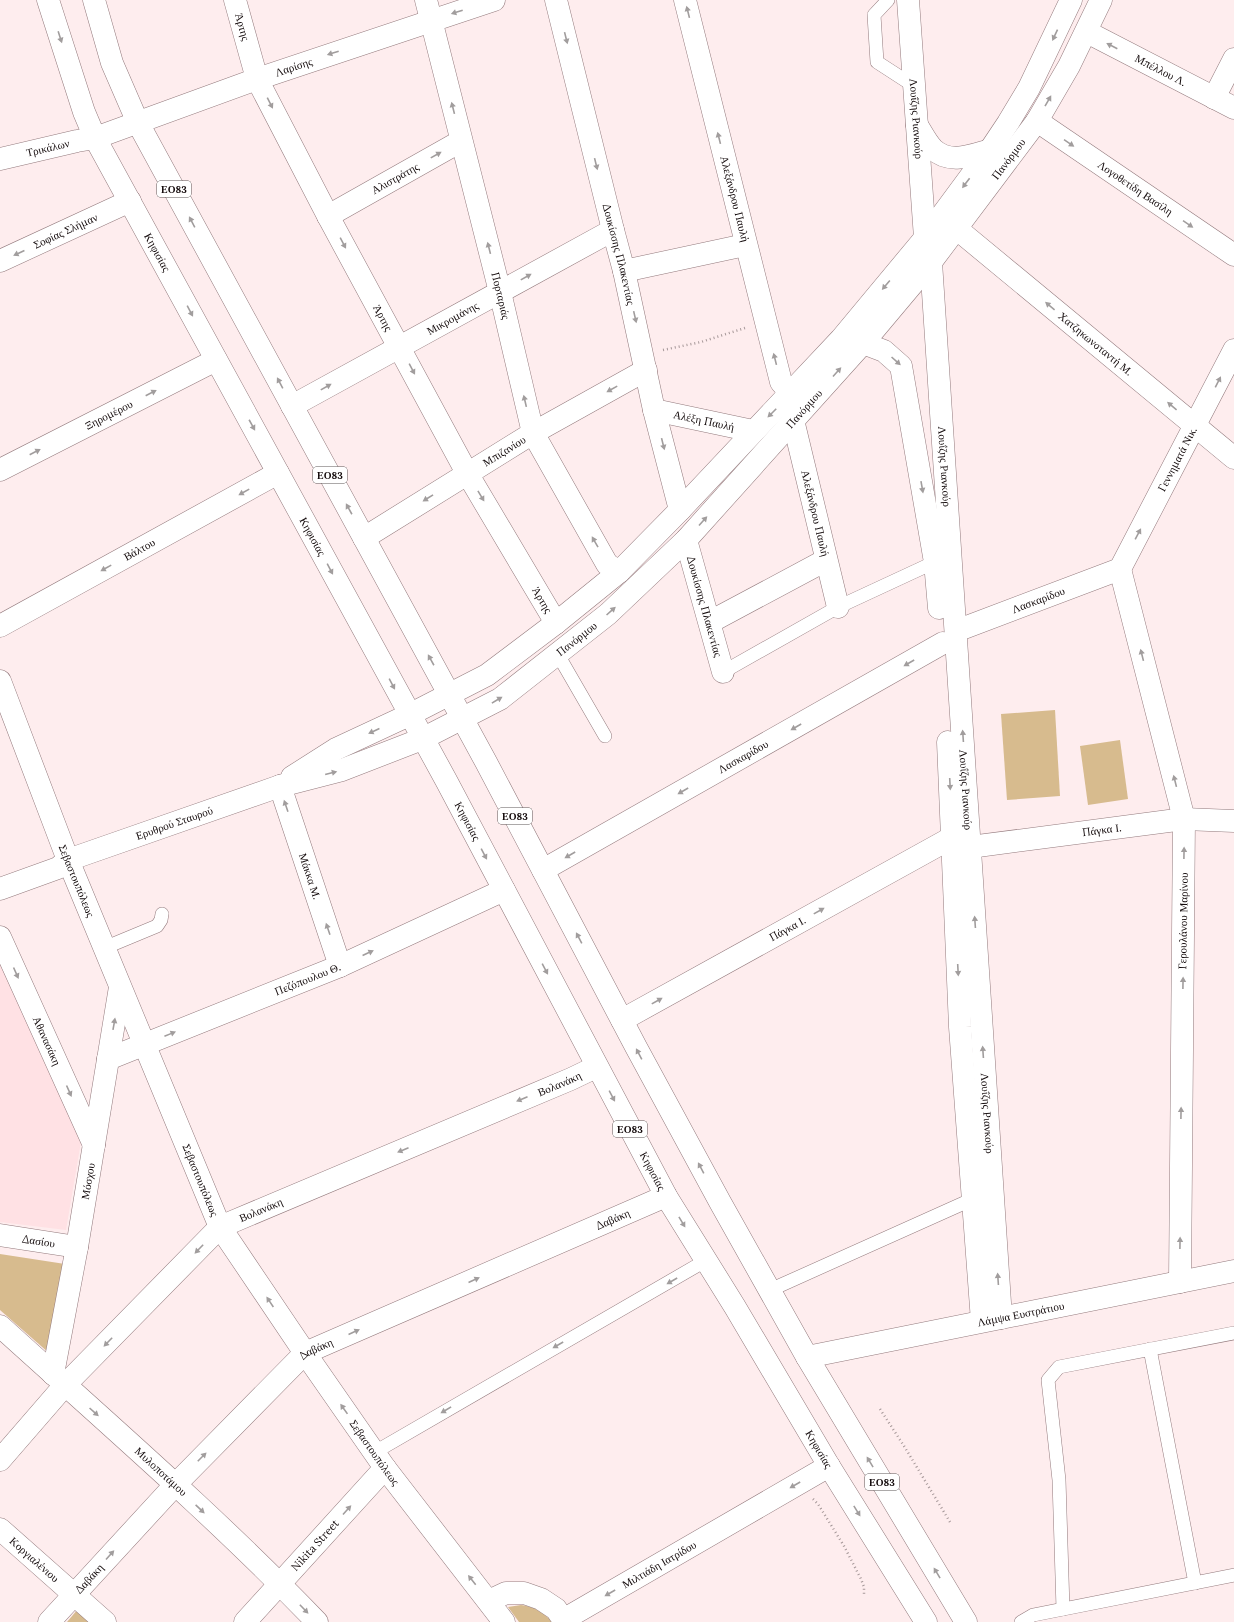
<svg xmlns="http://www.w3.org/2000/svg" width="1234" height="1622" viewBox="0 0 1234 1622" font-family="Lora,serif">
<rect width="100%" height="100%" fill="#feedee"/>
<polygon fill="#ffe1e4" points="0,959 82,1136 66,1230 0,1222"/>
<g fill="#d7bb8e">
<polygon points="1055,710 1060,796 1007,800 1001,714"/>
<polygon points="1120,740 1128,799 1088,805 1080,746"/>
<polygon points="0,1254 65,1264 49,1353 0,1310"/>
<path d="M521,1605C534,1607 543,1611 552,1622H519L508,1607Z"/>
<polygon points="78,1609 93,1622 67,1622"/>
</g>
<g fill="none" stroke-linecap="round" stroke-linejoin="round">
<g stroke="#937a7d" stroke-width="14">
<g id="lane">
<polyline points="888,0 874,15 877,62 914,86"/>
<polyline points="557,653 605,736"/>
<polyline points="723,672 838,607 935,562"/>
<polyline points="104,948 157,926 161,920 162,914"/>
<polyline points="770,1290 973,1199"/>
<polyline points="1150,1349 1195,1583"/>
<polyline points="375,1452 705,1261"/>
<polyline points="1063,1609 1059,1480 1048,1380 1059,1367 1234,1333"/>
<polyline points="1021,1622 1033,1615 1234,1575"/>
</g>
</g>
<g stroke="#937a7d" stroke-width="23">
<g id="street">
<path id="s1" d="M235,0L257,79L328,216L467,473L556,623"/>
<path id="s2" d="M426,0L500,292L533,433L607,564L619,572"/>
<path id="s3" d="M556,0L613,230L624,271L654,410L680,510"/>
<path id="s4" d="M685,0L781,382L791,393"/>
<path id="s5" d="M908,0L925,238"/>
<path id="s6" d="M1087,32L1234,108"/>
<polyline points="1214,98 1234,59"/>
<path id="s7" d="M1037,121L1234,255"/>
<path id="s8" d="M0,159L77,141L95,138"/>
<path id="s9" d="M328,216L461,141"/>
<path id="s10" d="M957,229L1234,458"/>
<path id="s11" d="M0,261L130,201"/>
<path id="s12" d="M931,262L1001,1318"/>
<polyline points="624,271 745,245"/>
<polyline points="863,343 884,351 901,366 935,562 939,608"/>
<path id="s13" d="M292,406L613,230"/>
<path id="s14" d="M654,410L753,431"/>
<path id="s15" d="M793,420L838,607"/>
<path id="s16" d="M0,470L216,360"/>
<path id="s17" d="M364,538L533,433L646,370"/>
<path id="s18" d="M686,540L723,672"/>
<polyline points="1120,569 1184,819 1180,1282"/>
<path id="s19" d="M1120,569L1234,350"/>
<polyline points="710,622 826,560"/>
<path id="s20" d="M0,626L278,473"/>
<path id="s21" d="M956,631L1120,569"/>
<path id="s22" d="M0,681L68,860L220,1227L305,1353L385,1468L504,1622"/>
<polyline points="948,742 960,1027 982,1321"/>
<path id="s23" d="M280,786L340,966"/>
<path id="s24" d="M970,847L1184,819L1234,821"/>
<path id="s25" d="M543,870L943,643"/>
<path id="s26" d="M0,937L94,1145"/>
<path id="s27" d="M622,1020L953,837"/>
<path id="s28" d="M108,1059L340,966L504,890"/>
<path id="s29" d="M0,1235L77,1247"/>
<path id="s30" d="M0,1326C107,1423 217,1518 317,1622"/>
<path id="s31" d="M53,1374L77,1247L120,987"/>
<path id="s32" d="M0,1460L65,1385L220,1227L571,1079L596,1067"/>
<path id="s33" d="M0,1529L105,1622"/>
<polyline points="489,1601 506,1593 524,1593 541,1599 556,1609 565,1622"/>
<path id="s34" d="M563,1620L829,1466"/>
<path id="s35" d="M49,1622L175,1485L305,1353L666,1196"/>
<path id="s36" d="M245,1622L385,1468"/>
</g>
</g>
<g stroke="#937a7d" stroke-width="23">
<g id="secondary">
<path d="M917,125C922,133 927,143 933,149C950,165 972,155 990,150"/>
<path id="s37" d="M95,138L257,79L494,0"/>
<polyline points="292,777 336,749 409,715 487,675 556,623 619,572 680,510 841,339 925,238 990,150 1008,123 1029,88 1071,0"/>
<path id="s38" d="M0,889L58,868L68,860L280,786L342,770L422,739L500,699L608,614L686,540L863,343L931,262L1037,121L1069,66L1101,0"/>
<path id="s39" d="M807,1357L1234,1271"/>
</g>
</g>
<g stroke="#937a7d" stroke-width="23">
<g id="primary">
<path id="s40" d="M48,0L84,112L95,138L447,782L666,1196L735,1307L829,1466L926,1622"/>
<polyline points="94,0 112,63 138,123 486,762 636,1047 720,1202 807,1357 966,1622"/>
</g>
</g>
<g stroke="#a69899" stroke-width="2.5" stroke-dasharray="1 3" stroke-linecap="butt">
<polyline points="663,350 701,342 745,328"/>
<polyline points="880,1409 904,1446 950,1522"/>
<polyline points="813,1499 818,1504 844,1546 861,1579 864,1587 864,1596"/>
</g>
<use href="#lane" stroke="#fff" stroke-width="13"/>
<use href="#street" stroke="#fff" stroke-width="22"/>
<use href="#secondary" stroke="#fff" stroke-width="22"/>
<use href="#primary" stroke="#fff" stroke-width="22"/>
</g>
<defs><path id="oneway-solid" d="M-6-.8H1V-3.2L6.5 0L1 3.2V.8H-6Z"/></defs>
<g fill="#a19d9d">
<use href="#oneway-solid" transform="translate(457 12) rotate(162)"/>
<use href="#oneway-solid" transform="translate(688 12) rotate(-104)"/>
<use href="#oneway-solid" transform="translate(1055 35) rotate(115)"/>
<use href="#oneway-solid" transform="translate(60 37) rotate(72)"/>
<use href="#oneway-solid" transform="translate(566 38) rotate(76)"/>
<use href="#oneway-solid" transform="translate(1112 46) rotate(-153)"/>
<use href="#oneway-solid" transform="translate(333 53) rotate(162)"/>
<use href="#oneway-solid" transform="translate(1048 101) rotate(-60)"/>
<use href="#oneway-solid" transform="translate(270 103) rotate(63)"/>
<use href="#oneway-solid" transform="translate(453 108) rotate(-104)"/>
<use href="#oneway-solid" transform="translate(719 138) rotate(-104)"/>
<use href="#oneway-solid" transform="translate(1069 143) rotate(34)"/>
<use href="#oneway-solid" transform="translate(436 155) rotate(-29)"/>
<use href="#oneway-solid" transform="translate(596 164) rotate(76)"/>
<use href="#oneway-solid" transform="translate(966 183) rotate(127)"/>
<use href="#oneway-solid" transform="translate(192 222) rotate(-118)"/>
<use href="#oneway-solid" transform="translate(1188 224) rotate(34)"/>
<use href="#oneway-solid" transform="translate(343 243) rotate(62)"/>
<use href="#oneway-solid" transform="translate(489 248) rotate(-104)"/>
<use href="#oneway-solid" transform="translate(19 253) rotate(155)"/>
<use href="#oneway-solid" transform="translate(526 277) rotate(-29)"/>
<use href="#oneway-solid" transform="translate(886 285) rotate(130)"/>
<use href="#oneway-solid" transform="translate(1050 306) rotate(-140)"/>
<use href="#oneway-solid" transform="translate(190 311) rotate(62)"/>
<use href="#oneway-solid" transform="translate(635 317) rotate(77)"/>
<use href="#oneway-solid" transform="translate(775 359) rotate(-104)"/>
<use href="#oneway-solid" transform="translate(896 361) rotate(42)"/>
<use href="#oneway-solid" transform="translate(412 369) rotate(62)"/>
<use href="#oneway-solid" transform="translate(837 372) rotate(-48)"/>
<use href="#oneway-solid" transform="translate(1218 382) rotate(-63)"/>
<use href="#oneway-solid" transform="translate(280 383) rotate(-118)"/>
<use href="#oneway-solid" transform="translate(326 387) rotate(-29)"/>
<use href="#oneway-solid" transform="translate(612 389) rotate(151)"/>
<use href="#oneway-solid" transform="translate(151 393) rotate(-27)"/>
<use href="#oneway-solid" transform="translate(525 401) rotate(-103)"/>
<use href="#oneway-solid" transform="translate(1172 406) rotate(-140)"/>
<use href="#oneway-solid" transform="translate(772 413) rotate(135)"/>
<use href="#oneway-solid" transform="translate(252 425) rotate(61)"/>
<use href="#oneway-solid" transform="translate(663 444) rotate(76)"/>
<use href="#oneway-solid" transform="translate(35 452) rotate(-27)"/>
<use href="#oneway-solid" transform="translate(922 487) rotate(80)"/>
<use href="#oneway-solid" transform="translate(244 492) rotate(151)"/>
<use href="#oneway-solid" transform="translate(481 496) rotate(59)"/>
<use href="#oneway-solid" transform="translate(428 498) rotate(148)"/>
<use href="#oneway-solid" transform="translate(349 509) rotate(-119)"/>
<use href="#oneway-solid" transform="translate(703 521) rotate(-48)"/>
<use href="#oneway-solid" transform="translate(1138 534) rotate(-62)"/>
<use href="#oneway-solid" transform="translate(595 542) rotate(-120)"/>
<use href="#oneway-solid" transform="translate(106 568) rotate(151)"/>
<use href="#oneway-solid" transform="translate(330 569) rotate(62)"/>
<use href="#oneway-solid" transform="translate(611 611) rotate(-42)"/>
<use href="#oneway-solid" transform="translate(1142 655) rotate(-104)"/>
<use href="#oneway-solid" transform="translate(431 660) rotate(-119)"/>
<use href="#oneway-solid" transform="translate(909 663) rotate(150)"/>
<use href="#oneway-solid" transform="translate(392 684) rotate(62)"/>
<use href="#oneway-solid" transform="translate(497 700) rotate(-31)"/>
<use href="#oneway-solid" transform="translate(796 727) rotate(150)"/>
<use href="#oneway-solid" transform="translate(374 731) rotate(155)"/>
<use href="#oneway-solid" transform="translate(963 736) rotate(-94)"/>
<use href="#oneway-solid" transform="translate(331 773) rotate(-14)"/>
<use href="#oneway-solid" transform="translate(1175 781) rotate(-104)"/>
<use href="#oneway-solid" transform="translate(950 784) rotate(87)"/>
<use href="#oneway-solid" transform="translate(683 791) rotate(150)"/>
<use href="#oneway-solid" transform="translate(286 806) rotate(-109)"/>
<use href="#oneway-solid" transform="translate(1184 853) rotate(-89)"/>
<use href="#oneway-solid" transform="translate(484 854) rotate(62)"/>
<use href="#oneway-solid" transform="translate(570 855) rotate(150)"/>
<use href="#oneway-solid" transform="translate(819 911) rotate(-29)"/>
<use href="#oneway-solid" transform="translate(975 922) rotate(-94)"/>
<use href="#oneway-solid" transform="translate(328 929) rotate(-109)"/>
<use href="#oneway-solid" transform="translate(579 938) rotate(-118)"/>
<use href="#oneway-solid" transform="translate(368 953) rotate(-25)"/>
<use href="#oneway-solid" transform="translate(545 969) rotate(62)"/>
<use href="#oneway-solid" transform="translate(958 970) rotate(87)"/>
<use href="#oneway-solid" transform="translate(16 973) rotate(66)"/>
<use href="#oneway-solid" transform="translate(1183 983) rotate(-89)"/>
<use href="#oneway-solid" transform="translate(657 1001) rotate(-29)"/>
<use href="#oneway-solid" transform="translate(114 1024) rotate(-80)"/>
<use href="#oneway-solid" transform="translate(170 1034) rotate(-22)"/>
<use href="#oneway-solid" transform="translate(983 1052) rotate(-94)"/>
<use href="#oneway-solid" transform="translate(639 1054) rotate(-118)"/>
<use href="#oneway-solid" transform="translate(69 1091) rotate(66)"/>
<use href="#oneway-solid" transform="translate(612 1096) rotate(62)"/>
<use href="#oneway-solid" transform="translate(522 1099) rotate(157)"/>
<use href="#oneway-solid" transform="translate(1181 1113) rotate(-89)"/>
<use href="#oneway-solid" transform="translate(403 1150) rotate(157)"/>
<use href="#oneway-solid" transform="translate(701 1168) rotate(-118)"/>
<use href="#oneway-solid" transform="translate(682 1222) rotate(59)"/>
<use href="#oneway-solid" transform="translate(1180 1243) rotate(-89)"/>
<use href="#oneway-solid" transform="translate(199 1249) rotate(134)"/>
<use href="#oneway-solid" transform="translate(998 1279) rotate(-94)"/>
<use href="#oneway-solid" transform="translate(474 1280) rotate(-24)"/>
<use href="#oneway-solid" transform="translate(672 1281) rotate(150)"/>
<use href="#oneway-solid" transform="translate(270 1302) rotate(-124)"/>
<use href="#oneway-solid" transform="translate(354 1332) rotate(-24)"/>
<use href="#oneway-solid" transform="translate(108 1342) rotate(134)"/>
<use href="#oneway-solid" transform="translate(558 1345) rotate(150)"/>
<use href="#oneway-solid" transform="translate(344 1409) rotate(-125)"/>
<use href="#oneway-solid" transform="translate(446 1410) rotate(149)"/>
<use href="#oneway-solid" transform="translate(94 1412) rotate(42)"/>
<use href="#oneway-solid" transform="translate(202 1457) rotate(-45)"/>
<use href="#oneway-solid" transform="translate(870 1462) rotate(-121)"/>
<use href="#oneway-solid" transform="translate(795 1485) rotate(150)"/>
<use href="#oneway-solid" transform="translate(200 1509) rotate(43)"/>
<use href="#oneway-solid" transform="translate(347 1510) rotate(-48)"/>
<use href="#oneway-solid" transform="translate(857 1511) rotate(58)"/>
<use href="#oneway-solid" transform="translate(110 1555) rotate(-48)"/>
<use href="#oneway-solid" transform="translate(937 1573) rotate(-121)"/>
<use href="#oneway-solid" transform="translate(472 1580) rotate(-128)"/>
<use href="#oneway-solid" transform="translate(610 1593) rotate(150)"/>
<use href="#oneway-solid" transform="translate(304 1609) rotate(46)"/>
</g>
<g text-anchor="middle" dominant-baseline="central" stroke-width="4" stroke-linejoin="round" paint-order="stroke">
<g fill="#fff" stroke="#5a5454" stroke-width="1">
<rect x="157" y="181" width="34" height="16" rx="3"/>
<rect x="313" y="467" width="34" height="16" rx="3"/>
<rect x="498" y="808" width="34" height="16" rx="3"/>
<rect x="613" y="1121" width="34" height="16" rx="3"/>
<rect x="865" y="1474" width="34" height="16" rx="3"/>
</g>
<g font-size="10" font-weight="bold" fill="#130a0b">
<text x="174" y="189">ΕΟ83</text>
<text x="330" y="475">ΕΟ83</text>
<text x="515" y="816">ΕΟ83</text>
<text x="630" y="1129">ΕΟ83</text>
<text x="882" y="1482">ΕΟ83</text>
</g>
<g font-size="11" fill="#130a0b" stroke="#fff">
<text stroke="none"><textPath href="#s1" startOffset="28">Άρτης</textPath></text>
<text stroke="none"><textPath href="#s37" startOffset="211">Λαρίσης</textPath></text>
<text stroke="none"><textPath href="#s6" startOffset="83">Μπέλλου Λ.</textPath></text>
<text stroke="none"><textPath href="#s5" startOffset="119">Λουΐζης Ριανκούρ</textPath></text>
<text stroke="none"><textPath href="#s8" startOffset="49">Τρικάλων</textPath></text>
<text stroke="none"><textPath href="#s38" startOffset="1281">Πανόρμου</textPath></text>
<text stroke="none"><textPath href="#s9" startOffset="77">Αλιστράτης</textPath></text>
<text stroke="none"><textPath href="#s7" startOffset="119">Λογοθετίδη Βασίλη</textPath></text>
<text stroke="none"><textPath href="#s4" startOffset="205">Αλεξάνδρου Παυλή</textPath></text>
<text stroke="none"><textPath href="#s11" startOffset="72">Σοφίας Σλήμαν</textPath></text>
<text stroke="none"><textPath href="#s40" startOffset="276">Κηφισίας</textPath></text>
<text stroke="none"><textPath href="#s3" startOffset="262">Δουκίσσης Πλακεντίας</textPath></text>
<text stroke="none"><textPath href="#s2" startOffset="305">Πορταριάς</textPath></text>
<text stroke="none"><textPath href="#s1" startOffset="352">Άρτης</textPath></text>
<text stroke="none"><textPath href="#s13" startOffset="183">Μικρομάνης</textPath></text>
<text stroke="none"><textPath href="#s10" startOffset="180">Χατζηκωνσταντή Μ.</textPath></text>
<text stroke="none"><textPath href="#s38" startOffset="958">Πανόρμου</textPath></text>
<text stroke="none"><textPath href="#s16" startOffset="122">Ξηρομέρου</textPath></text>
<text stroke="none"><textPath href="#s14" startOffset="51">Αλέξη Παυλή</textPath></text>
<text stroke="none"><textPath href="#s17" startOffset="165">Μπιζανίου</textPath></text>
<text stroke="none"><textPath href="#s19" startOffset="124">Γεννηματά Νικ.</textPath></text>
<text stroke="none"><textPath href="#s12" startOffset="205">Λουΐζης Ριανκούρ</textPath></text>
<text stroke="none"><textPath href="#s15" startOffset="96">Αλεξάνδρου Παυλή</textPath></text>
<text stroke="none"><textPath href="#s40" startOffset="600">Κηφισίας</textPath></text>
<text stroke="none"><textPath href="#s20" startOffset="159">Βάλτου</textPath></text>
<text stroke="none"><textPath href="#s1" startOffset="676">Άρτης</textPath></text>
<text stroke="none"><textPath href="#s21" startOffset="88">Λασκαρίδου</textPath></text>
<text stroke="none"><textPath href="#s18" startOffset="69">Δουκίσσης Πλακεντίας</textPath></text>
<text stroke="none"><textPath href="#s38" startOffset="634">Πανόρμου</textPath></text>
<text stroke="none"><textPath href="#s25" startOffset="230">Λασκαρίδου</textPath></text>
<text stroke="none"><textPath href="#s12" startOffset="529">Λουΐζης Ριανκούρ</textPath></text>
<text stroke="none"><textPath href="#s40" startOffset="924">Κηφισίας</textPath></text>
<text stroke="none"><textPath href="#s38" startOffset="187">Ερυθρού Σταυρού</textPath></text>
<text stroke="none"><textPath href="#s24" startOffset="133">Πάγκα Ι.</textPath></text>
<text stroke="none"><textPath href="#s23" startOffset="95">Μάκκα Μ.</textPath></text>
<text stroke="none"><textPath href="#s22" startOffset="214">Σεβαστουπόλεως</textPath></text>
<text transform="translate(1183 921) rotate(-89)">Γερουλάνου Μαρίνου</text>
<text stroke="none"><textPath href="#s27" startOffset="189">Πάγκα Ι.</textPath></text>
<text stroke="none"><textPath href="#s28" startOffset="215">Πεζόπουλου Θ.</textPath></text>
<text stroke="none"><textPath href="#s26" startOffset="114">Αθανασάκη</textPath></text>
<text stroke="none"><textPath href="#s32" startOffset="689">Βολανάκη</textPath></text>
<text stroke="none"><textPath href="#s12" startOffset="853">Λουΐζης Ριανκούρ</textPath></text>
<text stroke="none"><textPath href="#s40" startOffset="1320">Κηφισίας</textPath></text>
<text stroke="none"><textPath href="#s22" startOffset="538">Σεβαστουπόλεως</textPath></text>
<text stroke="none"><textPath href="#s31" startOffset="196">Μόσχου</textPath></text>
<text stroke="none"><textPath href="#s32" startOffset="365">Βολανάκη</textPath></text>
<text stroke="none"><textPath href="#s35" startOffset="707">Δαβάκη</textPath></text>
<text stroke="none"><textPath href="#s29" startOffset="39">Δασίου</textPath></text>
<text stroke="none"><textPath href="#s39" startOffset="218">Λάμψα Ευστράτιου</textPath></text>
<text stroke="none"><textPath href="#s35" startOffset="383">Δαβάκη</textPath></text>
<text stroke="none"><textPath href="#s40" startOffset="1644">Κηφισίας</textPath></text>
<text stroke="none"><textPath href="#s22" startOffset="862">Σεβαστουπόλεως</textPath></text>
<text stroke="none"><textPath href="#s30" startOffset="217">Μυλοποτάμου</textPath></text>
<text stroke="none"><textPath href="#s36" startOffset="104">Nikita Street</textPath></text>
<text stroke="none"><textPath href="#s33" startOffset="46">Κοργιαλένιου</textPath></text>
<text stroke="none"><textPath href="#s34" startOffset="111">Μιλτιάδη Ιατρίδου</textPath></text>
<text stroke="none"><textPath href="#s35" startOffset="59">Δαβάκη</textPath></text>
</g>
</g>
</svg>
